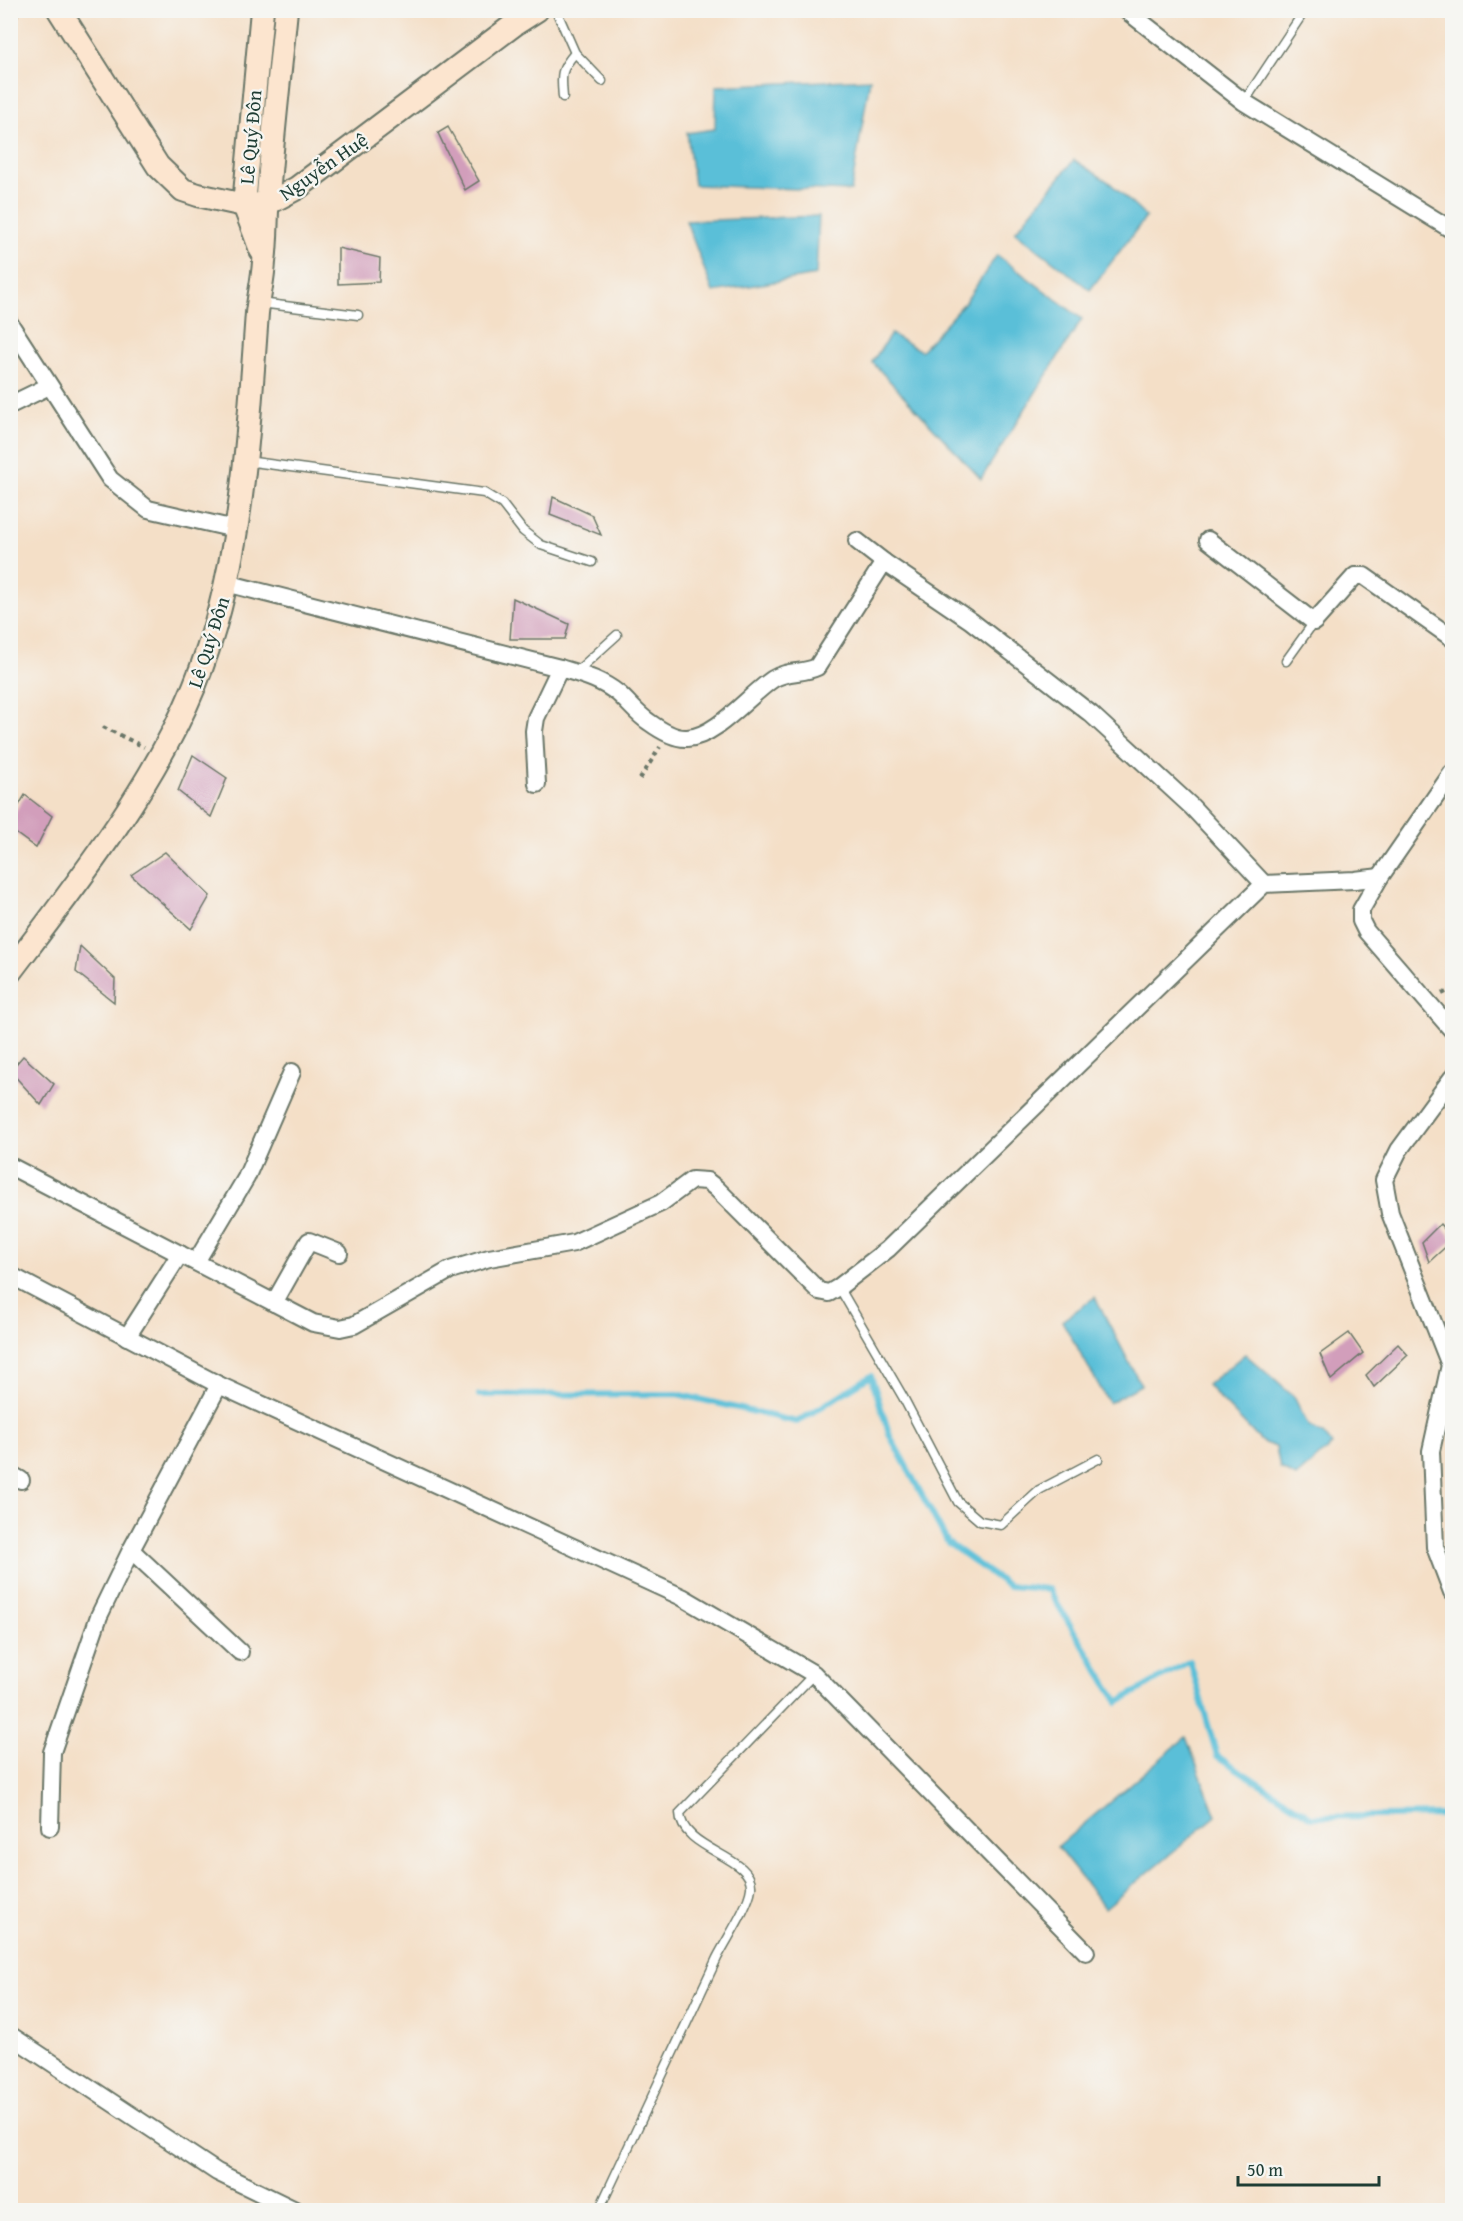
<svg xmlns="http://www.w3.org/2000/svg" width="1463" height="2221" viewBox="0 0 1463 2221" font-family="'Gentium Book Plus',serif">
<rect width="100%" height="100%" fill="#f6f6f2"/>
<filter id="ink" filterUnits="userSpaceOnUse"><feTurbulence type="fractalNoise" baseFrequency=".0167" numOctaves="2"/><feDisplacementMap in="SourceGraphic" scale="12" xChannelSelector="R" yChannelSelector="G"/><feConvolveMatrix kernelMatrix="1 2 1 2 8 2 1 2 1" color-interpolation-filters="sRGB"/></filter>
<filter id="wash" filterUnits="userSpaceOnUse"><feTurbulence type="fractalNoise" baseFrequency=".008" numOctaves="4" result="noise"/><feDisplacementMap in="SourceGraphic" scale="24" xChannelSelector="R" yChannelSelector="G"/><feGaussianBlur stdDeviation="1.35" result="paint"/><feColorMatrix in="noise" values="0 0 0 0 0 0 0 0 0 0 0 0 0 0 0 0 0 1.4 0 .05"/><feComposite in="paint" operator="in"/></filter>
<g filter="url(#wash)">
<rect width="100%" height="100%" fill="#f4dfc7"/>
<g fill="#5abfd8" stroke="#3c7e86" stroke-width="1.5">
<polygon points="870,79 851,191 694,185 687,133 715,129 716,86"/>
<polygon points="1074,160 1109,182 1146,217 1090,290 1015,232"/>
<polygon points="819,216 816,275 713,292 686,221"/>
<polygon points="997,255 1082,319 981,479 872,362 891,334 921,351 966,301"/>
<polygon points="1095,1297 1141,1385 1109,1403 1062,1321"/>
<polygon points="1245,1354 1294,1397 1308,1425 1323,1434 1332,1445 1296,1477 1280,1468 1276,1447 1262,1442 1207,1385"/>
<polygon points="1186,1737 1216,1816 1105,1908 1057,1847"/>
</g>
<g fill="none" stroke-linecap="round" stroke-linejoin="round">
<polyline stroke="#5abfd8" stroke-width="6" points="479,1395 677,1394 797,1422 871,1376 890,1436 948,1543 1008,1586 1048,1589 1118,1702 1190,1661 1217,1756 1311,1817 1452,1815"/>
</g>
<g id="blocks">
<g fill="#d29ebb">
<polygon points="448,127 479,181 465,190 438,133"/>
<polygon points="338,248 380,258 379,282 338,284"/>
<polygon points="553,497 592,515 601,535 550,515"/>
<polygon points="513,598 569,624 565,639 510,639"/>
<polygon points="193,755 227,778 211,817 178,791"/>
<polygon points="25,795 52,816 36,848 10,829 10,820"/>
<polygon points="165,852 210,896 191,929 131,875"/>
<polygon points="80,946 115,979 114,1002 76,972"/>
<polygon points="23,1056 54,1084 41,1105 10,1071"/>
<polygon points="1440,1224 1452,1238 1452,1241 1429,1262 1422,1242"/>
<polygon points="1349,1333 1363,1353 1331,1380 1320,1354"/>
<polygon points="1398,1344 1408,1355 1374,1387 1366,1375"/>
</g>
</g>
</g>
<g filter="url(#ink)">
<use href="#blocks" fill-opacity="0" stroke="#6a7667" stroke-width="1.5"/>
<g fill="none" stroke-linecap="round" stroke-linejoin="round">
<g stroke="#6a7667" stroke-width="11">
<g id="lane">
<polyline points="556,10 575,53 602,81"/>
<polyline points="10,16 13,15"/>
<path d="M563,97C561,75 560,70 575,53"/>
<polyline points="1244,102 1305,10"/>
<polyline points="260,303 358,315"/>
<polyline points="246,461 484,493 502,504 523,531 541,545 592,562"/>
<polyline points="1286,661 1314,622"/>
<polyline points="576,672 617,635"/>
<polyline points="839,1287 903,1397 958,1502 980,1521 1001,1525 1039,1490 1098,1459"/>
<path d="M599,2210C638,2126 678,2042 717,1958C726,1940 749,1906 751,1888C754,1856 681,1850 680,1813L814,1674"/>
</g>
</g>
<g stroke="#6a7667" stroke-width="20">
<g id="street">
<polyline points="1126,10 1244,102 1452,230"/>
<polyline points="10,324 110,479 148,509 235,529"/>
<polyline points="10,405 49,386"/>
<polyline points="1208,540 1314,622 1355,576 1364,576 1452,638"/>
<polyline points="857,541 884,562 971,621 1091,714 1192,807 1264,884"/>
<path d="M226,583L560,668C583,675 600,679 619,694C629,703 638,715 649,722C660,730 674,739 687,738C716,737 749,695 773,679C787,670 803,674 817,667L884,562"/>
<polyline points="1452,773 1380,877 1361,910 1361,921 1366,931 1452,1030"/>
<polyline points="537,784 534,731 536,718 560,668"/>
<polyline points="1452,1078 1399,1150 1384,1180 1390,1213 1450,1365 1431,1451 1435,1547 1452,1592"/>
<polyline points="10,1166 313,1323 340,1328 354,1325 450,1270 489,1258 574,1243 661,1203 692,1180 707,1181 716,1188 819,1291 829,1293 839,1287 888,1249 1264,884 1355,880 1380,877"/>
<polyline points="196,1262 246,1178 292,1072"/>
<polyline points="10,1275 219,1385 682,1597 814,1674 1086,1952"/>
<polyline points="274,1303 309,1241 339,1253"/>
<polyline points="127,1337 180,1254"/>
<polyline points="219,1385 131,1550 240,1652"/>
<polyline points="10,1474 21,1480"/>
<polyline points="50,1827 52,1752 99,1616 131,1550"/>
<polyline points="10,2035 217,2172 295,2210"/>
</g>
</g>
<g stroke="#6a7667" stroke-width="26">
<g id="secondary">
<polyline points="59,10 158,166 183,190 198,195 244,205 267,204 297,188 515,24 537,10"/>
<polyline points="261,250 244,205 262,10"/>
<path d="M10,972C76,885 153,787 194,687C242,570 248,437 257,313C259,296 263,279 264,262C267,240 266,217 268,195C273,133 280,72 286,10"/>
</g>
</g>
<g stroke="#6a7667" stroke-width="4" stroke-dasharray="4.5 4.5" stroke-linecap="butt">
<polyline points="103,727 144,747"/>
<polyline points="640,779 660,747"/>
<polyline points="1442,994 1452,989"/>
</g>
<use href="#lane" stroke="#fff" stroke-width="8"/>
<use href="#street" stroke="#fff" stroke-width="16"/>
<use href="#secondary" stroke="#fce5cf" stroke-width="22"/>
</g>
</g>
<g text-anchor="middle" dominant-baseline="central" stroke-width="4.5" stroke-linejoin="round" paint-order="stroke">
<g font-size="20" fill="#1f3d34" stroke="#f6f6f2">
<text transform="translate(250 137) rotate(-85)">Lê Quý Đôn</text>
<text transform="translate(323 166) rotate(-35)">Nguyễn Huệ</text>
<text transform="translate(208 642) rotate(-72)">Lê Quý Đôn</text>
</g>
</g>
<rect width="1463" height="2221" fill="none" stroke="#f6f6f2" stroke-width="36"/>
<path d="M1238 2176v9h141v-9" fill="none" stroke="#1f3d34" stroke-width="3"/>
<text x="1247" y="2176" font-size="18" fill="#1f3d34" stroke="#f6f6f2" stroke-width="4.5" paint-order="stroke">50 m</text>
</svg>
